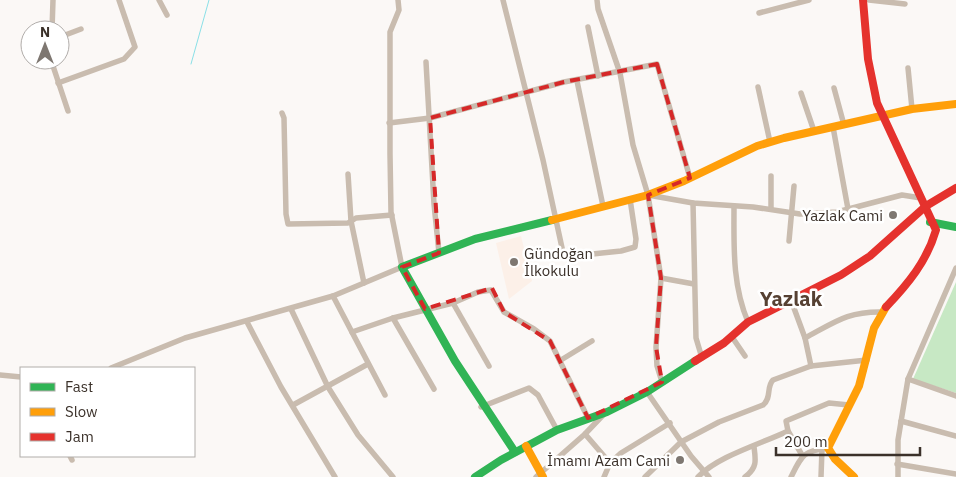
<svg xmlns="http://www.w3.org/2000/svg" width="956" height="477" viewBox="0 0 956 477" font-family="'IBM Plex Sans',sans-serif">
<rect width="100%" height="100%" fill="#fbf8f6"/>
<polygon fill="#fcf0e8" points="521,236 532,281 509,299 496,243"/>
<polygon fill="#c7e8c4" points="956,282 956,393 913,379"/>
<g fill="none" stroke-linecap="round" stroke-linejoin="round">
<polyline stroke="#8ae0e7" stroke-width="1" points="191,64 209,0"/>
<g stroke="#c9bcaf" stroke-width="5.5">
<polyline points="159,0 167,15"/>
<polyline points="503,0 543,160 564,257 621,251 635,247 636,239 630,199"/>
<polyline points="597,0 598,9 620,73 633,145 648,195 661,278 656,347 657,366 662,382"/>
<polyline points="869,0 905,4"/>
<polyline points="759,13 809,0"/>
<polyline points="588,27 598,76"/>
<polyline points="52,30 53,0"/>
<polyline points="60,37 81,29"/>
<polyline points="51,60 68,111"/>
<polyline points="426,62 434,204 439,253"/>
<polyline points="908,68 912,109"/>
<polyline points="577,81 603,206"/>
<polyline points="58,83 124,59 135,47 119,0"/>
<polyline points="758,87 770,142"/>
<polyline points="834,88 844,125"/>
<polyline points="801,93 814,131"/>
<polyline points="282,113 284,118 286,214 288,224 348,223 356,218 392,215"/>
<polyline points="389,123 430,118 564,82 657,64 690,178"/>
<polyline points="833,127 848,209"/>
<polyline points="348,174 351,221 364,283"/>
<polyline points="771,176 771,209"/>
<polyline points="648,195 693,203 753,207 800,214 837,212 902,195 921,198"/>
<polyline points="693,203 696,338 702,358"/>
<path d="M734,206C734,245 732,285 748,322"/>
<polyline points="789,241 794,186"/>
<polyline points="661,278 694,284"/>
<polyline points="333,296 385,395"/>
<polyline points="791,300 805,338 811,366"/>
<polyline points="453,303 489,366"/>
<polyline points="291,309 328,387 358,435 393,477"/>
<polyline points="393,318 434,389"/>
<polyline points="247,322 281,387 335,477"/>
<polyline points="352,332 393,318 453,303 478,292 491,290 504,312 534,329 550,341 588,418"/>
<polyline points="732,337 745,356"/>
<path d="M805,338C835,322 848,311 883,312"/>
<polyline points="561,360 592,341"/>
<polyline points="111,368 185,338 333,296 402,267 391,212 390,154 390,32 399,10 398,0"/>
<polyline points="0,375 21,377"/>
<polyline points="908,379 956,396"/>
<polyline points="647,392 691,456 709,477"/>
<polyline points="293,405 368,364"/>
<polyline points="481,407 529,388 538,395 557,430"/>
<polyline points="901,421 956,436"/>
<polyline points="585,434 610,463"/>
<polyline points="802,455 788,431 786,421 829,403 849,405"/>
<polyline points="70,456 72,460"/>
<polyline points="897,464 956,474"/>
<polyline points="536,477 585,434 605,413"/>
<polyline points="604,477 610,463 621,453 670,423"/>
<path d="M645,477L681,442L719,422L763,405C772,398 766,387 773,380L811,366L867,360"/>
<path d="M698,477C718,456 761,444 788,431"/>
<path d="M745,477C757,468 756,461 754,447"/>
<path d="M791,477C802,455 803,451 828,448"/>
<polyline points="821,477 822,449"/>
<polyline points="898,477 898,440 908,379 956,268"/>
</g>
<g stroke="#30b455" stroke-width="8">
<polyline points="930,222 956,227"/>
<polyline points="515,452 455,361 402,267 475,239 552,220"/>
<polyline points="475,477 501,460 557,430 607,412 647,392 695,361"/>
</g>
<g stroke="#ff9f0a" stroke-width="8">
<polyline points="552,220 648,195 684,181 757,146 784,138 912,109 956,104"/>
<polyline points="526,446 543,477"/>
<polyline points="854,477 835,459 828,448 859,386 874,328 886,307"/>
</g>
<g stroke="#e5322d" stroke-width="8">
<path d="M863,0L868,59L877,103L936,230C927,261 908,284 886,307"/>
<polyline points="695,361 724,343 748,322 841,275 870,256 926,206 956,188"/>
</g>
</g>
<path fill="none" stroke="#d62828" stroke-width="4" stroke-dasharray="10 6" stroke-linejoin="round" d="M657,64L690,178L648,195L661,278L656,347L662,382L588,418L550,341L504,312L492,288L425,309L402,267L439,253L430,118L564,82Z"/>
<g fill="#7e7771" stroke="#fff" stroke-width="2">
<circle cx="893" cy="215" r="5"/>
<circle cx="514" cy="262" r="5"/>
<circle cx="680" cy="460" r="5"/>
</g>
<g text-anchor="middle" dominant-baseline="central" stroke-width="5" stroke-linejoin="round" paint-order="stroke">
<g font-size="15" fill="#3b312a" stroke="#fff" text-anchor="end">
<text x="883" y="215">Yazlak Cami</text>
<text x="524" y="253" text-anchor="start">Gündoğan<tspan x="524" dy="17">İlkokulu</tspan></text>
<text x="670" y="460">İmamı Azam Cami</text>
</g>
<g font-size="20" font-weight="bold" fill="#564133" stroke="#fff">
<text x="791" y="298">Yazlak</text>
</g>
</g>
<rect x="20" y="367" width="175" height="90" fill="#ffffff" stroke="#b1adaa"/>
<rect x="30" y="383" width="25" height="8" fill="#30b455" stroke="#b1adaa"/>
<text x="65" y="392" font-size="15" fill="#3b312a">Fast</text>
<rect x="30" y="408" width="25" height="8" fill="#ff9f0a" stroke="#b1adaa"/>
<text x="65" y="417" font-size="15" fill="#3b312a">Slow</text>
<rect x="30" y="433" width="25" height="8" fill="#e5322d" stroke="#b1adaa"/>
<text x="65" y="442" font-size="15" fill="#3b312a">Jam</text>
<g transform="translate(45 45)"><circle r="24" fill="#ffffff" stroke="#b1adaa"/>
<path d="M0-4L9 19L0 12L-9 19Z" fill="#7e7771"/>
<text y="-8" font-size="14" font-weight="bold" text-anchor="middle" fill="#3b312a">N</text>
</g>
<path d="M776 447v8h144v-8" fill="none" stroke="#3b312a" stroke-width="2.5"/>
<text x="784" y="447" font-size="15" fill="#3b312a" stroke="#ffffff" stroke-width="4" paint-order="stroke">200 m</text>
</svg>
